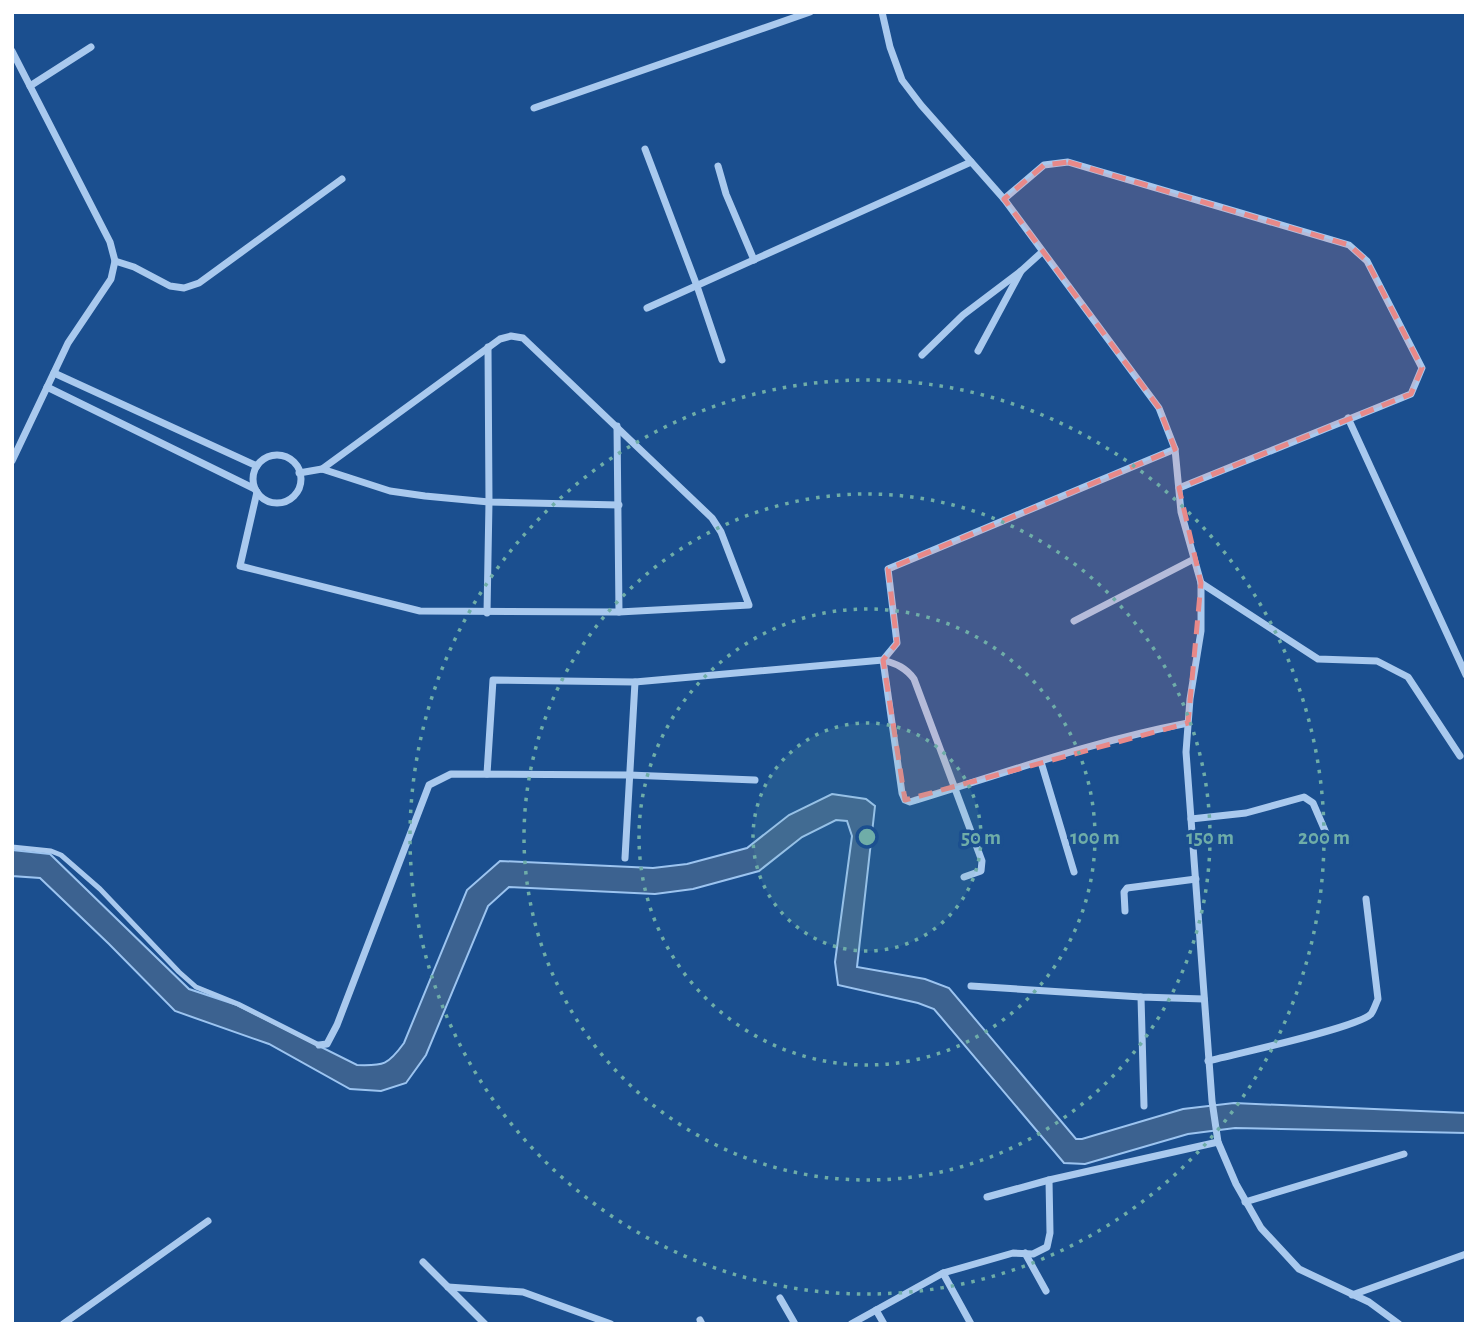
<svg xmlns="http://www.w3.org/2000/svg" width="1478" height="1336" viewBox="0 0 1478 1336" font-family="'Alegreya Sans',sans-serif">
<rect width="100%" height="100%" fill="#1b4f8f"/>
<path fill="#3c6290" stroke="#9cc4f0" stroke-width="2" d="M832,794L866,799L875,806L857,967L925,979L949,988L1076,1139H1082L1183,1109L1234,1103L1466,1113V1133L1235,1128L1188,1134L1085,1164L1064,1163L934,1009L918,1003L838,985L835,962L852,836L847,821L836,820L802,837L759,871L693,889L655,894L509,887L488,906L426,1055L406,1083L381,1091L350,1089L269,1044L175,1011L109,944L40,878L12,876V850L50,854L189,989L237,1005L357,1065C384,1066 388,1065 404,1043L467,890L500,861L653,868L687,864L747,848L789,815Z"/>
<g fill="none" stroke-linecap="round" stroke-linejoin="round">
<polyline stroke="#a9c9ee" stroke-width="5" points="12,847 51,851 61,855 100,889 179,972 196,987 238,1004 319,1045"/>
<g stroke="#a9c9ee" stroke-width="7">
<polyline points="882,12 890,47 902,80 921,105 1004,199 1159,408 1175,449 1181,512 1201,583 1201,631 1190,699 1186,752 1212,1101 1218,1142 1236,1184 1261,1228 1299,1269 1369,1302 1399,1324"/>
<polyline points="12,51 110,242 115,261 111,279 68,343 12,461"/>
<polyline points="30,86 91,47"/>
<polyline points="534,108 810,12"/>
<polyline points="645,149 697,286 722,360"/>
<polyline points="718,166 726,194 754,260"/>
<polyline points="1004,199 1044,165 1068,162 1349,245 1367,261 1422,368 1411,394 1179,488"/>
<polyline points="115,261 134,267 170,286 184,288 199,283 342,179"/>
<polyline points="647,308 971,162"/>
<polyline points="978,351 1021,271 1042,252"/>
<polyline points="922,355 963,315 1021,271"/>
<polyline points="54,373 257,466"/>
<polyline points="47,387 255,489"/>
<polyline points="1348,418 1466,675"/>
<polyline points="617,426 619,612"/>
<circle cx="277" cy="479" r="24"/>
<polyline points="299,473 322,469 390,491 425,496 489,502 619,505"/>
<polyline points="257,492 240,566 420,611 619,612 749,605 721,532 712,518 523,338 511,336 500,339 322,469"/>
<polyline points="1201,583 1318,659 1377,661 1408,677 1460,756"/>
<polyline points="487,613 489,502 488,347"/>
<polyline points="1074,621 1194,559"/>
<polyline points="1041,762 1074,872"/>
<polyline points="487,774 493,680 635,682 883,660 897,643 888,569 1175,449"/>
<polyline points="1191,819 1246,813 1304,797 1313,803 1326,833"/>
<polyline points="625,858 635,682"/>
<path d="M964,877L981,871L982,861L914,679C906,668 897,664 883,660L902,793L905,800L910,802C1002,774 1093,741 1188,723"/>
<polyline points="1125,911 1124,892 1127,888 1196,879"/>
<polyline points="971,986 1141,997 1204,999"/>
<polyline points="1141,997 1144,1106"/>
<polyline points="319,1045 327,1044 337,1025 429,785 451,774 629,775 755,780"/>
<path d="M1208,1061C1235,1054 1357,1028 1371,1014C1374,1010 1376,1003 1378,999L1366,899"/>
<polyline points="987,1197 1049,1180 1218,1142"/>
<polyline points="1245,1202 1404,1154"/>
<polyline points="1025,1253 1046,1291"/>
<polyline points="423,1262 485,1324"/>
<polyline points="943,1273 971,1324"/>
<polyline points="448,1287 523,1292 611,1324"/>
<polyline points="1352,1295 1466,1254"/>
<polyline points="780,1298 795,1324"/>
<polyline points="876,1310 884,1324"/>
<polyline points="700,1320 702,1324"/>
<polyline points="63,1324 208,1221"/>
<polyline points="851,1324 943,1273 1013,1253 1033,1254 1047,1247 1050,1233 1049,1180"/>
</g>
</g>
<path fill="#e88989" fill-opacity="0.2" stroke="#e88989" stroke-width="5" stroke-dasharray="14 9" stroke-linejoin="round" d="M1068,162L1349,245L1367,261L1422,368L1411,394L1179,488L1201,583L1188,723L905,800L883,660L897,643L888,569L1175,449L1159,408L1004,199L1044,165Z"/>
<circle cx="867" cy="837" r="114" fill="#6fada8" fill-opacity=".12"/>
<g fill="none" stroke="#6fada8" stroke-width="3.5" stroke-dasharray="3.5 7">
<circle cx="867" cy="837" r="114"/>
<circle cx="867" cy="837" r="228"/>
<circle cx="867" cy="837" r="343"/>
<circle cx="867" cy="837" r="457"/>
</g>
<circle cx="867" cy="837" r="10" fill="#6fada8" stroke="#1b4f8f" stroke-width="3.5"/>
<g font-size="21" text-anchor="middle" font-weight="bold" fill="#6fada8" stroke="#1b4f8f" stroke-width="7" stroke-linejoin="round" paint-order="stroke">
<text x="981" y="844">50 m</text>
<text x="1095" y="844">100 m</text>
<text x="1210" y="844">150 m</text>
<text x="1324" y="844">200 m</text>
</g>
<rect width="1478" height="1336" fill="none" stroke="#ffffff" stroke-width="28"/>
</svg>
